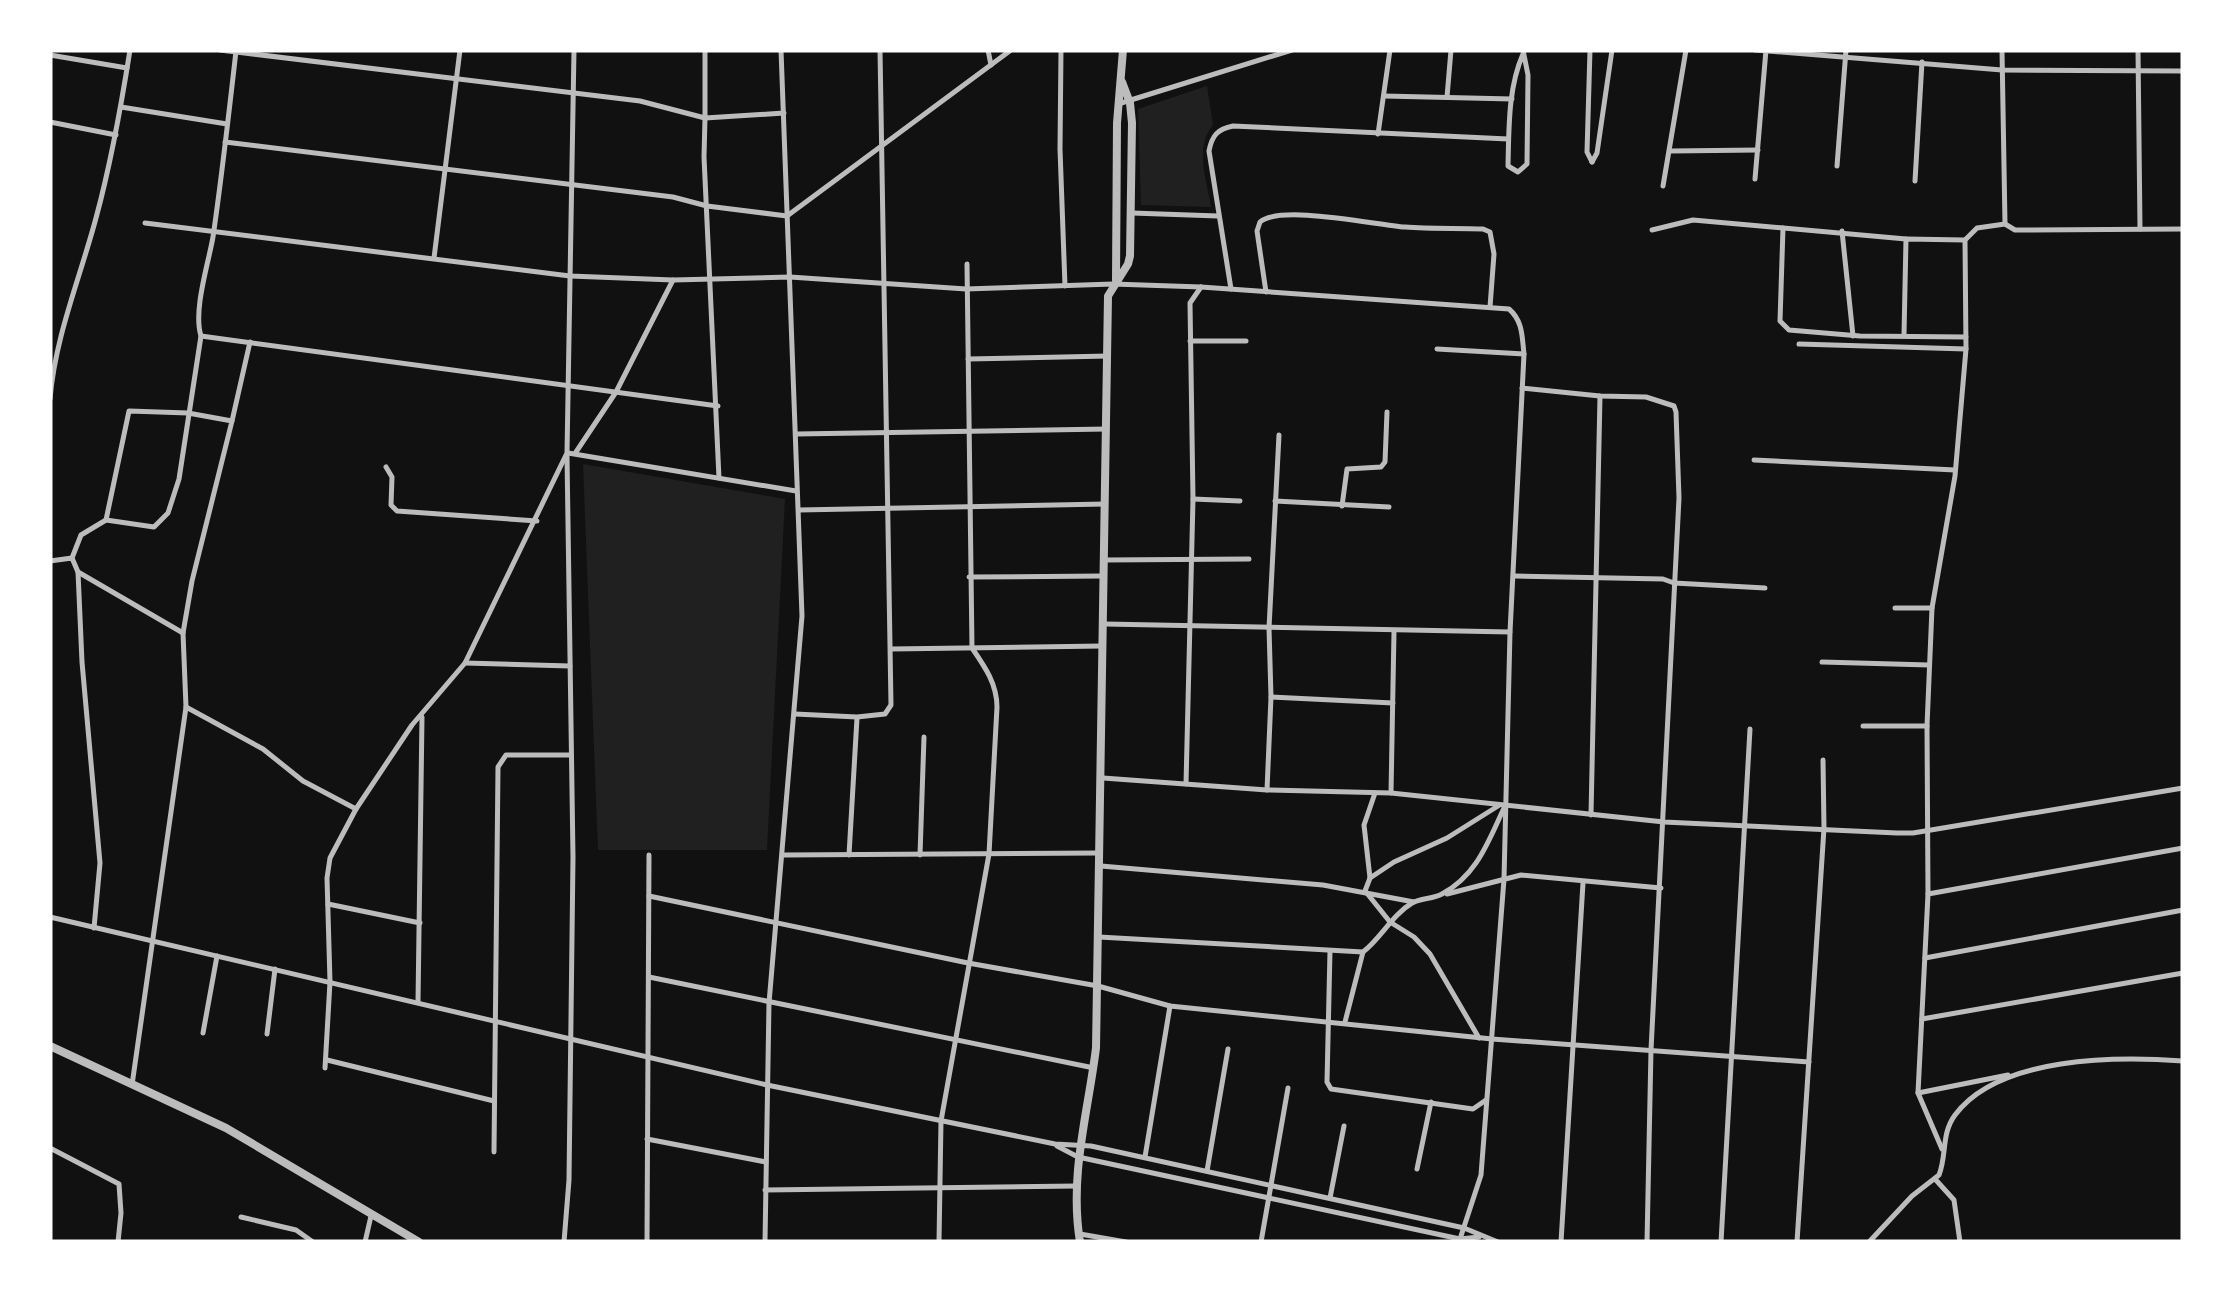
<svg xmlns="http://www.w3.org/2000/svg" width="2233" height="1292" viewBox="0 0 2233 1292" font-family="'Work Sans',sans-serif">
<rect width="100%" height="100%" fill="#111"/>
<g fill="#202020">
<path d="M1207,86L1213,125C1194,148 1207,180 1211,207L1141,205L1138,109Z"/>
<polygon points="583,464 785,499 767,850 598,850"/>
</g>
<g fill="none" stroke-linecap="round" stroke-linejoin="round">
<g stroke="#bcbcbc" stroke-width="5">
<polyline points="220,50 640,101 705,118 704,157 719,478"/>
<polyline points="705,50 705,118 784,113"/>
<polyline points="988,50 991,65"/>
<polyline points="1061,50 1060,149 1065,286"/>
<polyline points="1590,50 1587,152 1592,162"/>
<polyline points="1755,50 2002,70 2183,71"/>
<polyline points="2002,50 2005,224"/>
<polyline points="2138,50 2140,229"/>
<path d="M1523,54C1508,88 1509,128 1508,166L1518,172L1527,164L1528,75L1523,50"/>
<polyline points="50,55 127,68"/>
<polyline points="1384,96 1512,99"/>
<polyline points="1447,97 1451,50"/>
<polyline points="1118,104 1292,50"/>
<polyline points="121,107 227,124"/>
<polyline points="50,122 116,135"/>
<polyline points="1378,134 1390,50"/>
<polyline points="225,142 673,197 707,206 787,216 1011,50"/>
<polyline points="1671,151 1758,150"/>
<polyline points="1592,162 1597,153 1612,50"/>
<polyline points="1837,166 1846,50"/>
<polyline points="1755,179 1766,50"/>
<polyline points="1915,181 1922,62"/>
<polyline points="1663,186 1686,50"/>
<polyline points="1132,213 1218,216"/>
<path d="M145,223L570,276L673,280L790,277L966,289L1113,284L1201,287L1509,309C1523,321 1522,337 1524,354L1510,632L1504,879L1481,1175L1460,1239"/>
<polyline points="1783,228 1780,321 1789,330 1860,336 1966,337"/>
<polyline points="1652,230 1693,220 1906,239"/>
<polyline points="1842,231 1853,336"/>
<polyline points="434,258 460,50"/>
<path d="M1231,289L1209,151C1212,135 1218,129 1233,126L1508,139"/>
<path d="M1266,292L1257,231L1260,222C1280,204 1376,225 1405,227C1431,229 1457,228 1483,229L1490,232L1494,254L1490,307"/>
<polyline points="1904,335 1906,239 1965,240"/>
<polyline points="201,336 718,406"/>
<polyline points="1190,341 1246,341"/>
<polyline points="1799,344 1966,349"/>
<polyline points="1437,349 1524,354"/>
<polyline points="968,359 1108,356"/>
<polyline points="1522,388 1600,396 1646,397 1674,406 1676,412 1679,498 1651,1050 1647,1242"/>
<path d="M50,399C55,337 80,278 96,218C111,163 121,107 130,50"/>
<polyline points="232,421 250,342"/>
<polyline points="796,434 1107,429"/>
<polyline points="576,452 616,392 673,280"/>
<polyline points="568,453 796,491"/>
<polyline points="1754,460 1955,470"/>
<polyline points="386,467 392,477 391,505 397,511 537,521"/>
<polyline points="1193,499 1240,501"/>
<polyline points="1275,501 1389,507"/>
<polyline points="1342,506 1347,469 1381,467 1385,462 1387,412"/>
<polyline points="799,510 1105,504"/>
<polyline points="106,520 129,411 188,413 232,421 192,581 183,633 186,707 132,1085"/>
<path d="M72,558L81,535L106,520L154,527L168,513L179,479L201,336C193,311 208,265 213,237C222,175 229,113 236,51"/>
<polyline points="1105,560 1249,559"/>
<polyline points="50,561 72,558 78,572 183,633"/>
<polyline points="78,572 82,662 100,863 94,928"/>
<polyline points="1515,576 1663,579 1674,583 1765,588"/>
<polyline points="969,577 1102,576"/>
<polyline points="1895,608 1932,608"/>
<polyline points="1105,624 1510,632"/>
<polyline points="891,649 1102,646"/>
<polyline points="1822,662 1929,665"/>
<polyline points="465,663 570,666"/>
<polyline points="1271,697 1393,703"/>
<polyline points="186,707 263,749 303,781 356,809"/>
<polyline points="795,714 857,717 885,714 891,705 880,50"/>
<polyline points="1863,726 1927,726"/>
<polyline points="1103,778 1267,790 1391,793 1664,822 1897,833 1913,833 2183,788"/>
<polyline points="1186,784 1193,499 1190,303 1201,287"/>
<polyline points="1267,790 1271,697 1269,628 1279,435"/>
<polyline points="1391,793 1394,632"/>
<polyline points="1591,815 1600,396"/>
<polyline points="784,855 1098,853"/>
<polyline points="849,855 857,718"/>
<polyline points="920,855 924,737"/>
<polyline points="1101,866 1323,885 1414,902"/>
<polyline points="1370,878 1394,862 1447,838 1498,806"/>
<polyline points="1365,891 1370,878 1364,825 1375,793"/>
<polyline points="1366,892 1390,922 1414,937 1430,954 1479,1038"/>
<polyline points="1447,894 1521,875 1661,888"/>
<polyline points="1928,894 2183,848"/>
<polyline points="649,896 968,963 1098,986 1170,1006 1492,1039 1809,1062"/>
<polyline points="328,904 420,923"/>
<polyline points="50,917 767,1085 1055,1144 1091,1146 1464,1228 1498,1242"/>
<path d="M1099,937L1363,952C1381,938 1392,915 1412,903C1421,898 1433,899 1442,894C1477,875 1488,842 1504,808"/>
<polyline points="1330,951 1327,1082 1331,1089 1473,1109 1486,1100"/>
<polyline points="1925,958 2183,910"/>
<polyline points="649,977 1094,1068"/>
<polyline points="418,1002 422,717"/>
<polyline points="1922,1019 2183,973"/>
<polyline points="1345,1022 1363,952"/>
<polyline points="203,1033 217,956"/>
<polyline points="267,1034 275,969"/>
<polyline points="327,1060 494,1101"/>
<polyline points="325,1068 330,982 327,878 330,858 356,809 412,725 465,663 567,453 574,50"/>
<polyline points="1918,1093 2008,1075"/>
<polyline points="647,1139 766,1162"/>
<polyline points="1057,1146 1078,1157 1460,1239 1479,1237"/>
<polyline points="50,1148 119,1184 121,1213 118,1242"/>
<polyline points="1942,1149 1918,1093 1928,894 1927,726 1932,608 1955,476 1966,349 1965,240 1977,228 2005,224 2015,230 2183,229"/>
<polyline points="494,1152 498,767 506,755 570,755"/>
<polyline points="1145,1157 1170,1006"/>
<polyline points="1417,1169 1431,1102"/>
<polyline points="1207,1171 1228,1049"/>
<polyline points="1935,1179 1954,1200 1960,1242"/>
<polyline points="765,1190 1076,1186"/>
<polyline points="1330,1198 1344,1126"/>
<polyline points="241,1217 296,1230 313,1242"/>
<polyline points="1080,1234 1126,1242"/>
<polyline points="365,1242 371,1216"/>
<polyline points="564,1242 569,1180 573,857 567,456"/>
<polyline points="647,1242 649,855"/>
<polyline points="765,1242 769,1003 802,616 781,50"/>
<path d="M939,1242L941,1121L989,854L997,707C997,684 985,667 972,648L967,264"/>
<polyline points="1261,1242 1288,1088"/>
<polyline points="1561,1242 1583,883"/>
<polyline points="1721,1242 1750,729"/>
<polyline points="1797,1242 1824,828 1823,760"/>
<path d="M1869,1242L1912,1196L1939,1175C1947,1155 1941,1134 1955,1115C1999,1056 2117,1056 2183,1061"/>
</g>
<g stroke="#bcbcbc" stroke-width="8">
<polyline points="1116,280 1117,123 1123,50"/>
<polyline points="50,1046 226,1128 419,1242"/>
<path d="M1080,1242C1069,1175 1088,1113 1096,1048L1108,296L1128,264L1130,256L1132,123L1130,103L1122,82"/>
</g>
</g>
<rect width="2233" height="1292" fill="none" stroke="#ffffff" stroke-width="105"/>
</svg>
